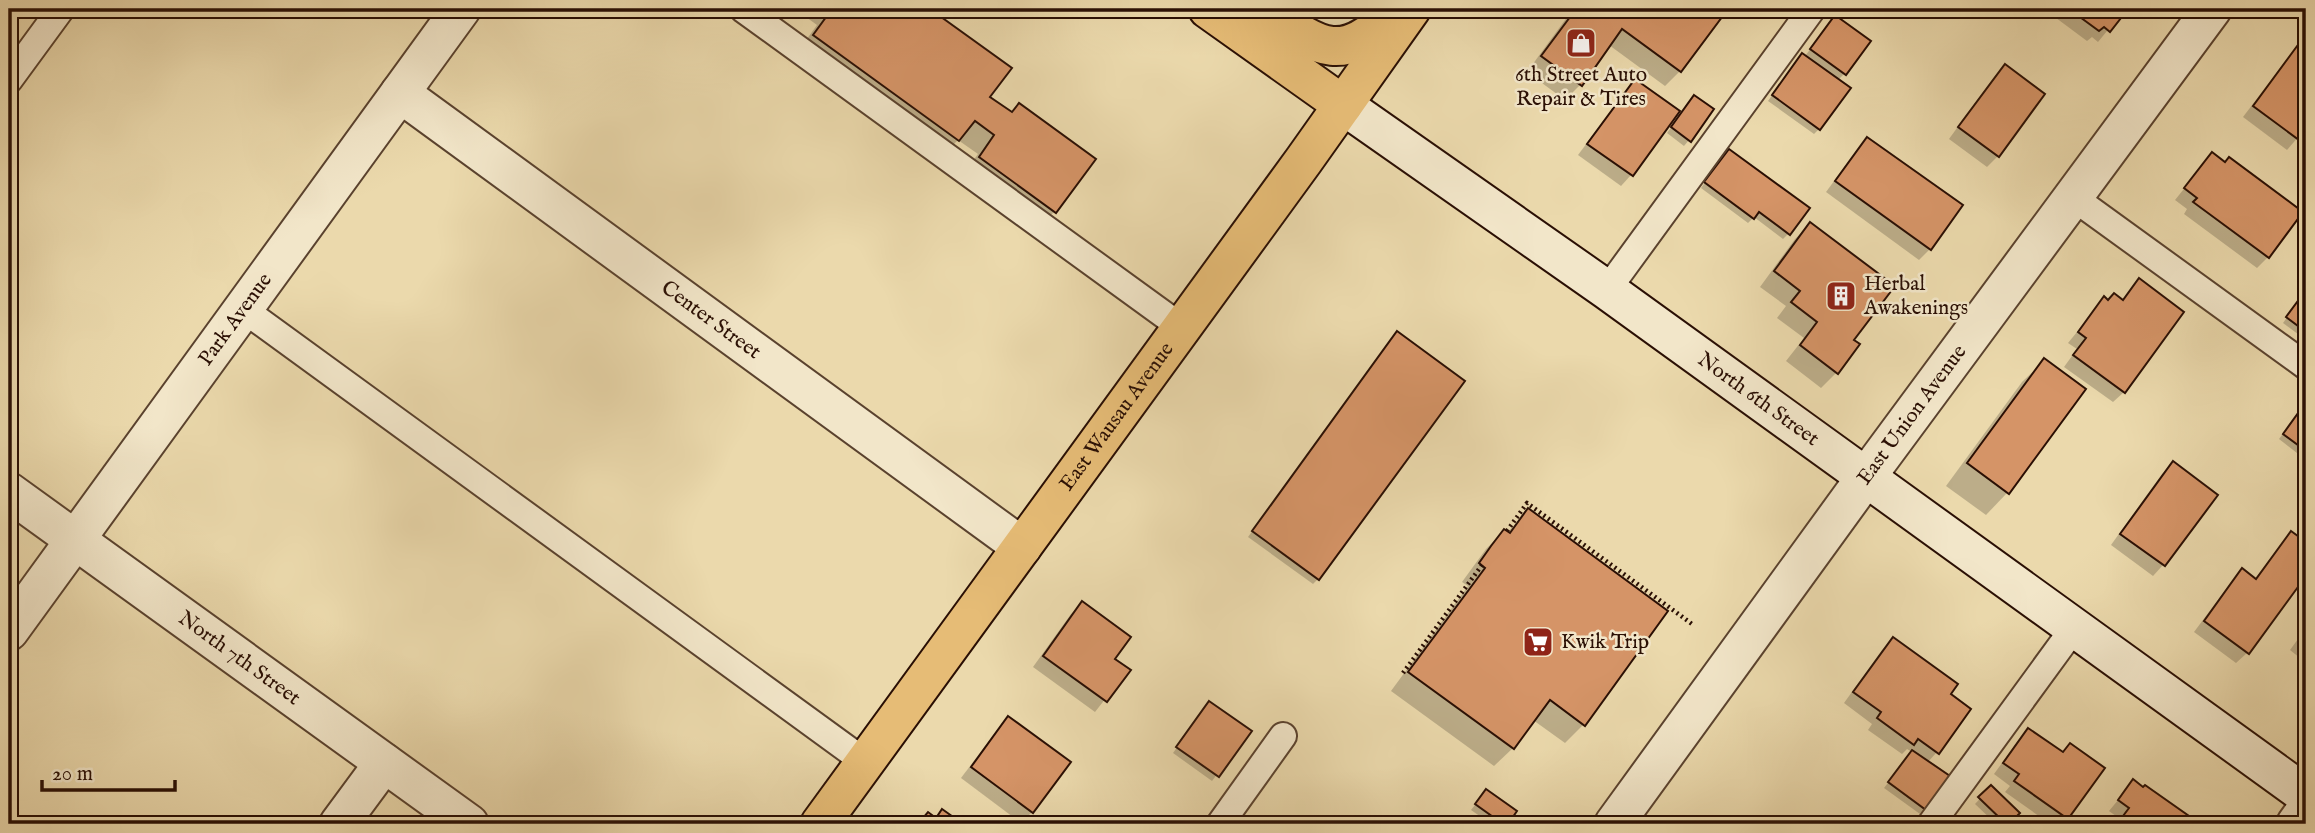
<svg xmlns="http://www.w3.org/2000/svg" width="2315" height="833" viewBox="0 0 2315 833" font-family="'IM FELL English',serif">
<rect width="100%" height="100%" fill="#ebd9ac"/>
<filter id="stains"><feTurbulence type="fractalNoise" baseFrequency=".00286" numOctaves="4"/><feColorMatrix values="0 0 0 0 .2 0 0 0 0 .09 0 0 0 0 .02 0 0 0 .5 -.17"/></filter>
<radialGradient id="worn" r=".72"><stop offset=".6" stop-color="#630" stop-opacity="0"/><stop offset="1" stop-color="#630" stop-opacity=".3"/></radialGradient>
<g fill="#0003">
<polygon points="795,9 927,9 1009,68 988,97 1054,212 1036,230 962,176 978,154 958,140 940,158 796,54 817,25"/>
<polygon points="1573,9 1726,9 1680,71 1665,86 1609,45 1580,85 1565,100 1527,72"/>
<polygon points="2044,9 2125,9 2098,42 2092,37 2087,41"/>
<polygon points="1835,17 1845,73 1838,80 1819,129 1814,134 1768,101 1797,60 1805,56"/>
<polygon points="2303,40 2306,42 2306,128 2287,150 2243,117 2293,51"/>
<polygon points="2005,67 2043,95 1998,156 1987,167 1949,139 1994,77"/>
<polygon points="1636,81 1678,111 1631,175 1621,186 1578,155 1625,92"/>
<polygon points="1689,103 1689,140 1684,146 1667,133"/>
<polygon points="1868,139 1930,249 1919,260 1826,192 1857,150"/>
<polygon points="2212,154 2300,213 2268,257 2257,268 2184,214 2187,209 2175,200"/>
<polygon points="1724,156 1788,234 1783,239 1754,217 1748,223 1701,188"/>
<polygon points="1810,224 1851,340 1857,345 1836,373 1821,388 1786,361 1804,338 1777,318 1786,306 1760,287 1795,239"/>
<polygon points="2139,281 2124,392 2113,402 2064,367 2077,349 2068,343 2104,299 2108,301 2121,301"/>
<polygon points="2306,291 2306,340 2283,323"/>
<polygon points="1392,339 1318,579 1313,584 1248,537"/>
<polygon points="2044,361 2083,390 2007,493 1986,515 1946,486 2022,382"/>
<polygon points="2306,403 2306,460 2279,439"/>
<polygon points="2173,464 2215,495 2163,565 2153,576 2111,545 2162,474"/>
<polygon points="1528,510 1583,725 1565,743 1533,720 1513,748 1494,766 1391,691 1468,586 1462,582 1486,549 1504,531 1507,533"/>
<polygon points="2291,533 2306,544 2306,573 2247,653 2236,663 2194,632 2232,581 2242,571 2254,580"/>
<polygon points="1082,604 1113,659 1128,670 1095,712 1033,667 1071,614"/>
<polygon points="2306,628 2306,676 2299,670 2305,662 2290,650"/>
<polygon points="1893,639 1948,695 1937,752 1927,763 1925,808 1920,814 1884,788 1912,752 1907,749 1902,754 1868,730 1872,724 1844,703 1882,650"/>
<polygon points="1204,709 1249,732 1212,781 1173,753"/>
<polygon points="1009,718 1032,812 1021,823 961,778 998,729"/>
<polygon points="2028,730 2067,818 2061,824 2050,824 2005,792 2010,786 1994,774 2018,741"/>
<polygon points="2133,782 2186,816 2181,824 2116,824 2120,819 2109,811"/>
<polygon points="1991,787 2017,813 2006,824 1996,824 1975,804"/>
<polygon points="1481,797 1515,812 1506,824 1491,824 1471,810"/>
<polygon points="1055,818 1064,824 1048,824"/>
</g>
<g fill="#d59467" stroke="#2a0f04" stroke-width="2">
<polygon points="832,9 930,9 1012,68 990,97 1012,112 1019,103 1096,159 1056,213 979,157 994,135 975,121 959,141 813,35"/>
<polygon points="1576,9 1728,9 1681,72 1622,29 1582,86 1541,56"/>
<polygon points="2069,9 2128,9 2110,32 2104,27 2099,31"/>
<polygon points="1835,15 1871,41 1846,75 1810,49"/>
<polygon points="2303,38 2306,40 2306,131 2299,140 2253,106"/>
<polygon points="1802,53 1851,88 1820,130 1772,95"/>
<polygon points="2005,64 2045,94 1999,157 1958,127"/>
<polygon points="1635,79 1680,111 1633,176 1587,144"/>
<polygon points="1694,95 1714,109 1691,142 1671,127"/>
<polygon points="1867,137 1963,205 1931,250 1835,181"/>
<polygon points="1729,149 1810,208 1790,235 1759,212 1754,219 1704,182"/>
<polygon points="2212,152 2225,162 2229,157 2303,212 2269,258 2193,202 2197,198 2184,188"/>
<polygon points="1810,222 1895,286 1854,340 1860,344 1838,374 1800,345 1817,322 1791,302 1800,291 1774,271"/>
<polygon points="2139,278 2184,312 2125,393 2073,355 2086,338 2078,332 2104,296 2108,300 2114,293 2123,300"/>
<polygon points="2306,290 2306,332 2286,317"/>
<polygon points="1397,331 1465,381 1319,580 1252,531"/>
<polygon points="2044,358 2086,389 2009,494 1967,463"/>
<polygon points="2306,402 2306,451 2283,434"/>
<polygon points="2173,461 2218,495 2165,566 2120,534"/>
<polygon points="1528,508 1668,611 1585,726 1550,700 1514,749 1408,672 1485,568 1479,563 1491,546 1504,529 1510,533"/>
<polygon points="2291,531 2306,542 2306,576 2249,654 2204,621 2242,568 2256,579"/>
<polygon points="1082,601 1131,637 1115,659 1131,670 1107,702 1043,656"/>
<polygon points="1893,637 1958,684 1951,694 1971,709 1939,754 1918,739 1914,745 1877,718 1881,712 1853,692"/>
<polygon points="1209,701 1252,731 1219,777 1176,747"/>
<polygon points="1008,716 1071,762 1033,813 971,767"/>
<polygon points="2028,728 2063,752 2070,743 2105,768 2068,819 2014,781 2019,774 2003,763"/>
<polygon points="1912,750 1950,776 1926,810 1888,782"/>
<polygon points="2133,779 2143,787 2145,785 2189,816 2183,824 2117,824 2129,808 2118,800"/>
<polygon points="1991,785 2020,813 2009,824 2006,824 1978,797"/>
<polygon points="1486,789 1517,811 1508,824 1503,824 1475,804"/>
<polygon points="942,809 963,824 918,824 928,812 936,818"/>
</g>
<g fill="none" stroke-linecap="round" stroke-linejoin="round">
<g stroke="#5a422e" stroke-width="30">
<g id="lane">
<polyline points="743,9 1181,327"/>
<polyline points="9,80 61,9"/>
<polyline points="2074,198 2306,366"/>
<polyline points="1607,290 1812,9"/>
<polyline points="243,309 865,762"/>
<polyline points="1220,824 1283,736"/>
<polyline points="1931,824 2074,628"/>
</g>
</g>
<g stroke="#5a422e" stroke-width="42">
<g id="street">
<path id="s1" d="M400,93L1022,547"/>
<path id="s2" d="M9,492L469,824"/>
<path id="s3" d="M9,631L461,9"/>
<polyline points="339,824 384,763"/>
<path id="s4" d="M1614,824L1866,477L2212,9"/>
<polyline points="2296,824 2306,810"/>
</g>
</g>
<g stroke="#2a0f04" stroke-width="42">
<g id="secondary">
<path id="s5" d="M1343,105L1607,290L2306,795"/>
</g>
</g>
<g stroke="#2a0f04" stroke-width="42">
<g id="primary">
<polyline points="1208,9 1343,105"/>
<path d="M1264,9C1318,47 1340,67 1394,13"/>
<path id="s6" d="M820,824L1304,160L1411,9"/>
</g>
</g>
<g stroke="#2a0f04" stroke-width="4.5" stroke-dasharray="2 3.5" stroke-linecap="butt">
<polyline points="1507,531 1527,503 1692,624"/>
<polyline points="1403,673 1482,565"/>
</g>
<use href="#lane" stroke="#f2e6c9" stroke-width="26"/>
<use href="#street" stroke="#f2e6c9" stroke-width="38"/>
<use href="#secondary" stroke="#f2e6c9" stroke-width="38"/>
<use href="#primary" stroke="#e6bc76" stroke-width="38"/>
</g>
<defs>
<g id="shop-square" transform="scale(1.575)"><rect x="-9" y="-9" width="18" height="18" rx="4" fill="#8f2418" stroke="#f2e6c9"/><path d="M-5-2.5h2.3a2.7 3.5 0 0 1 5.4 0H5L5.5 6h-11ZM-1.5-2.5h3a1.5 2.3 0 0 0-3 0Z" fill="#fff"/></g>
<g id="building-square" transform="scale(1.575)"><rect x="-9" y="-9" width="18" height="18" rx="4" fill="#8f2418" stroke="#f2e6c9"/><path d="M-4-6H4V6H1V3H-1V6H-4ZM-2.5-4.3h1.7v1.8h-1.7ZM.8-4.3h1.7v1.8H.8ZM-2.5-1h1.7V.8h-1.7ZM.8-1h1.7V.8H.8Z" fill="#fff"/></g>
<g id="supermarket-square" transform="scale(1.575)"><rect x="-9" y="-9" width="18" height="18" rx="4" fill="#8f2418" stroke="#f2e6c9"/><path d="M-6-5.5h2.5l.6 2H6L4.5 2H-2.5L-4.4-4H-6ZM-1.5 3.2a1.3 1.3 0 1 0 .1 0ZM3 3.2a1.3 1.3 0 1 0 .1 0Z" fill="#fff"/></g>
</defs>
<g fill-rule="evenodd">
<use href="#shop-square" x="1581" y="43"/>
<use href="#building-square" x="1841" y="296"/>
<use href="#supermarket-square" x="1538" y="642"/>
</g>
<g text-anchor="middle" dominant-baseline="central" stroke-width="5" stroke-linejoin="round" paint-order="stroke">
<g font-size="21" fill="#2a0f04" stroke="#f2e6c9" text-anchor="start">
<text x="1581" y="75" text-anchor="middle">6th Street Auto<tspan x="1581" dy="24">Repair &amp; Tires</tspan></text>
<text x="1864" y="284">Herbal<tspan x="1864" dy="24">Awakenings</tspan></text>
<text x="1561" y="642">Kwik Trip</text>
</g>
<g font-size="21" fill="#2a0f04" stroke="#f2e6c9">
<text stroke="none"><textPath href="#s3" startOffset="385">Park Avenue</textPath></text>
<text stroke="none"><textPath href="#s1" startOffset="385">Center Street</textPath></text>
<text stroke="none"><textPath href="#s5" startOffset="509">North 6th Street</textPath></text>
<text stroke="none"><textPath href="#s4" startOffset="506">East Union Avenue</textPath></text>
<text stroke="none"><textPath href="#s6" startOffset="504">East Wausau Avenue</textPath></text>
<text stroke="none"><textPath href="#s2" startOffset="284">North 7th Street</textPath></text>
</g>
</g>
<rect width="2315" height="833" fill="none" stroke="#ebd9ac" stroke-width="35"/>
<rect x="10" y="10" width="2294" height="812" fill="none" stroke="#2a0f04" stroke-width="3.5"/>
<rect x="18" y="18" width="2280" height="798" fill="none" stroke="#2a0f04" stroke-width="2"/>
<path d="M42 780v10h133v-10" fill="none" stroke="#2a0f04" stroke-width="3.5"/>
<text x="52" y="780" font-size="21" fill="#2a0f04" stroke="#f2e6c9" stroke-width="5" paint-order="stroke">20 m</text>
<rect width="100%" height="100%" filter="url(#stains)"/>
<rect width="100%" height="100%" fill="url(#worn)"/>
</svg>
